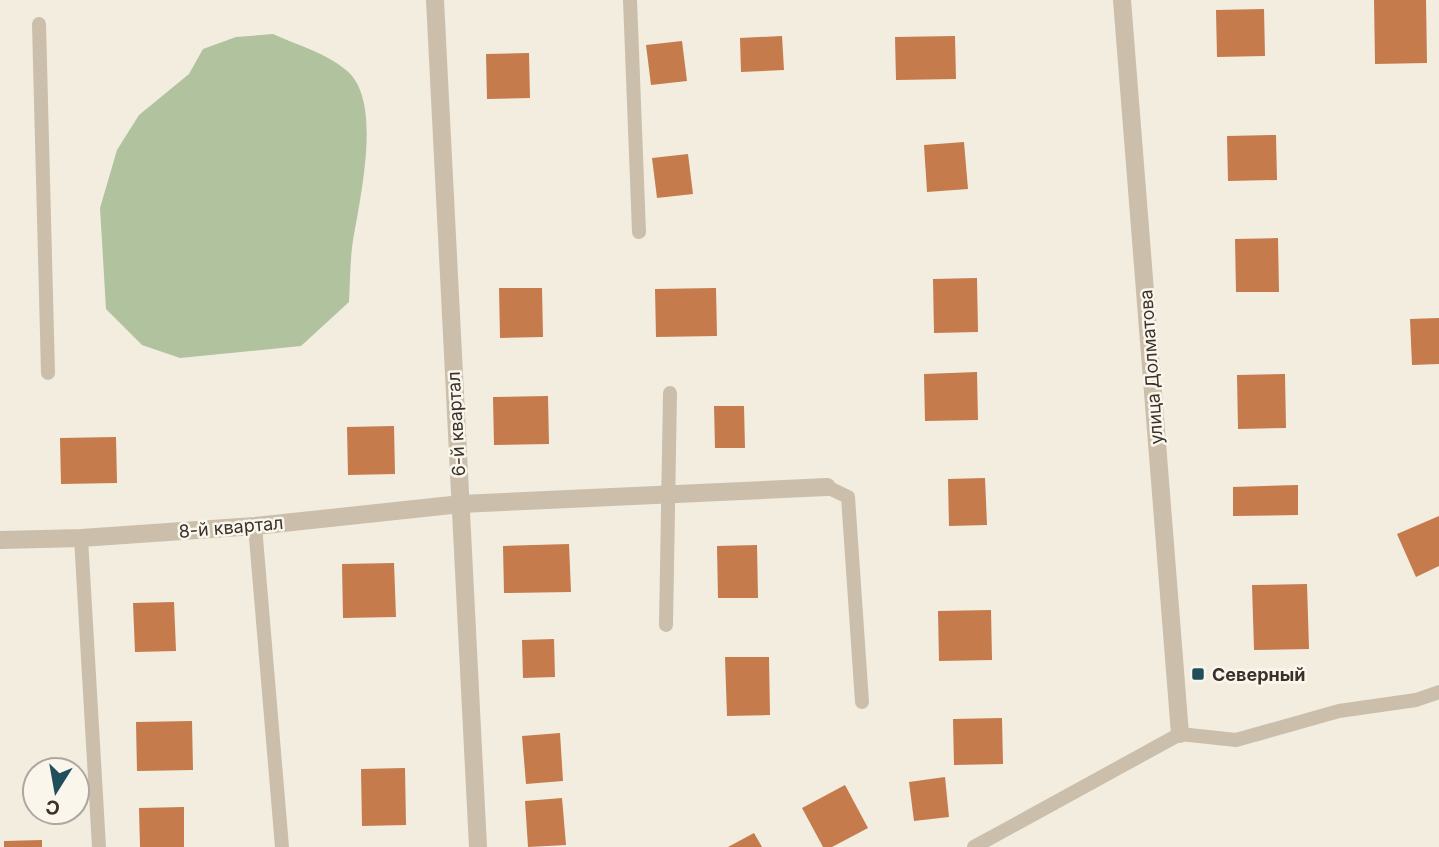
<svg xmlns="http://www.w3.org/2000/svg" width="1439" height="847" viewBox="0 0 1439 847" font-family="Inter,sans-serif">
<rect width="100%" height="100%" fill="#f3ede0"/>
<path fill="#b1c29f" d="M273,34C297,45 326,53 346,70C385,101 358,205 352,248C350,265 350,284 349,302L301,346L180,358L142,345L106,309L100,208L117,150L139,115L189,74L203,49L236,37Z"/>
<g fill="#c57b4c">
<polygon points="1374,0 1426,0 1427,63 1375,64"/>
<polygon points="1264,9 1265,56 1217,57 1216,10"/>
<polygon points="782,36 784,70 741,72 740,38"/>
<polygon points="955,36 956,79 896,80 895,37"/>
<polygon points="682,41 687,81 651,85 646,45"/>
<polygon points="529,53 530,98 487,99 486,54"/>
<polygon points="1276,135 1277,180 1228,181 1227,136"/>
<polygon points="964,142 968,189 927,192 924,145"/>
<polygon points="688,154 693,194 657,198 652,158"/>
<polygon points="1278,238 1279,292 1236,292 1235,239"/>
<polygon points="977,278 978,332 934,333 933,279"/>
<polygon points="499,288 542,288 543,337 500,338"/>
<polygon points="716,288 717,336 656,337 655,289"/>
<polygon points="1439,318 1439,364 1412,365 1410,319"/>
<polygon points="977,372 978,420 925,421 924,374"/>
<polygon points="1285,374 1286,428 1238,429 1237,375"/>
<polygon points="548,396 549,444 494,445 493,397"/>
<polygon points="714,406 744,406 745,448 715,448"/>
<polygon points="394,426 395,474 348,475 347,427"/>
<polygon points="116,437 117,483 61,484 60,438"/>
<polygon points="985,478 987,525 949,526 948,479"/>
<polygon points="1298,485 1298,515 1233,516 1233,487"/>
<polygon points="1439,516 1439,566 1416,577 1397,534"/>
<polygon points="569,544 571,592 504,593 503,546"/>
<polygon points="757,545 758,598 718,598 717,546"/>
<polygon points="394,563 396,617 343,618 342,564"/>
<polygon points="1307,584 1309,649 1254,650 1252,585"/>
<polygon points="174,602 176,651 135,652 133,603"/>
<polygon points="991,610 992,660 939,661 938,611"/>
<polygon points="554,639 555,677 523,678 522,640"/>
<polygon points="725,657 769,657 770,715 727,716"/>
<polygon points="1002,718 1003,764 954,765 953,719"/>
<polygon points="192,721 193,770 137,771 136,722"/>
<polygon points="560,733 563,781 526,784 522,736"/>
<polygon points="405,768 406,825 362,826 361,769"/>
<polygon points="945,777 949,817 914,821 909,782"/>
<polygon points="845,785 868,828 832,847 823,847 802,808"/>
<polygon points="562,798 566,845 528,847 525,801"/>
<polygon points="184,807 184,847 140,847 139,808"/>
<polygon points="754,833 762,847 728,847"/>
<polygon points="42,840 42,847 4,847 4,841"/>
</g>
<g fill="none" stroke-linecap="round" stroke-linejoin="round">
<g stroke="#cbbfab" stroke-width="14">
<polyline points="630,0 639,232"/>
<polyline points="39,24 48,373"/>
<polyline points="827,487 848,497 862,702"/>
<polyline points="255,526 282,847"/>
<polyline points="81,538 99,847"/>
<polyline points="666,625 670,393"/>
<polyline points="974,847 1180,734 1236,740 1339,711 1416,700 1439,692"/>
</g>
<g stroke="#cbbfab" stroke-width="18">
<polyline points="435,0 478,847"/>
<polyline points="1122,0 1180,734"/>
<polyline points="0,540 81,538 255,526 461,504 827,487"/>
</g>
</g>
<rect fill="#204e5b" stroke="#faf6ec" stroke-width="2.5" x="1191" y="667" width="14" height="14" rx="3.5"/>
<g text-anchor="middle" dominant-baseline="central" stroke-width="5" stroke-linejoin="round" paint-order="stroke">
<g font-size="18" fill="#39312a" stroke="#faf6ec">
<text transform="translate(1151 367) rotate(-94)">улица Долматова</text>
<text transform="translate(456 424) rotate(-93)">6-й квартал</text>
<text transform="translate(231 527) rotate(-5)">8-й квартал</text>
</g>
<g font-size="18" font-weight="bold" fill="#39312a" stroke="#faf6ec" text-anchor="start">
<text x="1212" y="674">Северный</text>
</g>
</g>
<g transform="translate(56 791) rotate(191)"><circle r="33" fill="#faf6ec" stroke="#ada79e" stroke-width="2"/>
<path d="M0-5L12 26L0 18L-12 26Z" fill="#204e5b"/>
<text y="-10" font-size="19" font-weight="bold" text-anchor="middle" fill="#39312a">С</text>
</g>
</svg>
